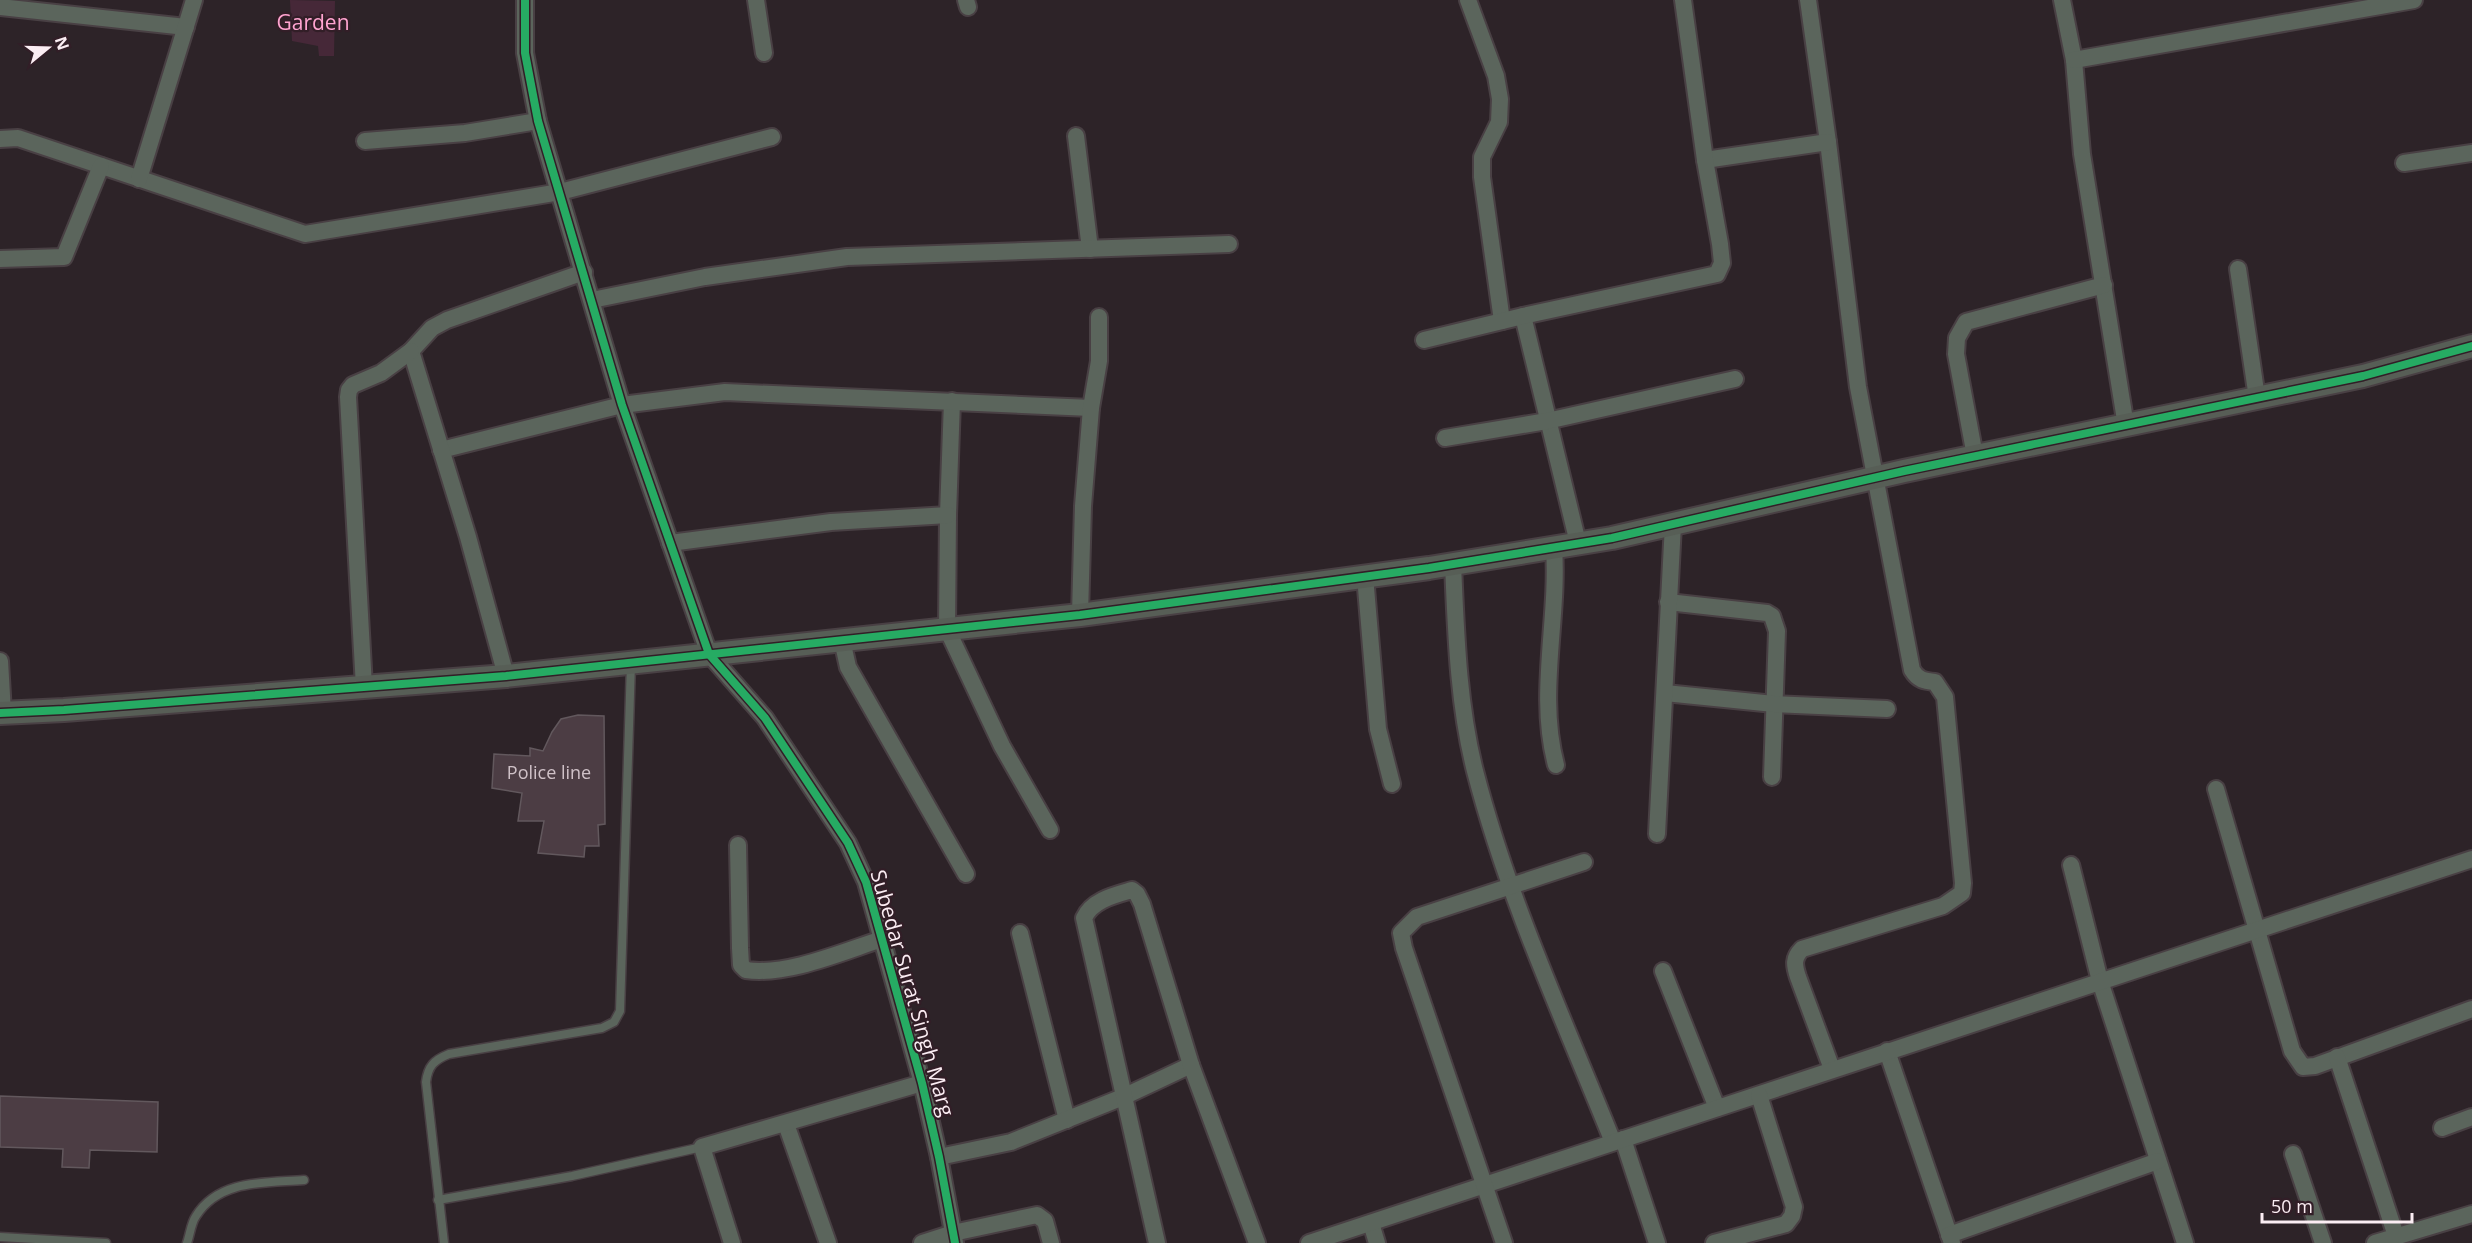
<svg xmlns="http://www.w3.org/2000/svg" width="2472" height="1243" viewBox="0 0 2472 1243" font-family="'Open Sans',sans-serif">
<rect width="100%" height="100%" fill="#2d2328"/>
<polygon fill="#462838" points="290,0 335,1 334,56 319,56 318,46 292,41"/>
<g fill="#4c3d44" stroke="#62585d" stroke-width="1.5">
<polygon points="578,715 604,716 605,824 598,825 599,846 585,846 584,857 538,853 544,821 518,821 522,793 492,788 494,754 530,756 530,748 543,751 552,732 561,719"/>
<polygon points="0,1096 158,1102 157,1152 90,1150 89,1168 62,1167 63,1149 0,1147"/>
</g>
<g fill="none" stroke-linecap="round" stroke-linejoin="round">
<g stroke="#494044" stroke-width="11">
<g id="lane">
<polyline points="438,1200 572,1176 702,1147"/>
<polyline points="0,1237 106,1243"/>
<path d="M187,1243C190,1235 191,1223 196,1216C219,1179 266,1183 304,1180"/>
<path d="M444,1243L426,1082C428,1066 434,1060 449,1054L602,1028L614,1022L620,1011L631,663"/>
</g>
</g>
<g stroke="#494044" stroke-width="20">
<g id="street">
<polyline points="525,0 525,53 538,121 622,405 709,654 765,718 848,843 866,882 922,1083 939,1157 955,1243"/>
<polyline points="756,0 764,53"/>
<polyline points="966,0 968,7"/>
<polyline points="1468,0 1496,76 1500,99 1499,122 1482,157 1482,177 1502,321"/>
<path d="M1808,0L1828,142L1858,387L1912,670C1918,680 1924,681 1935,682L1945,697L1963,883L1962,893L1943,906L1802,949C1793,958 1794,965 1798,977L1832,1069"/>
<polyline points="2062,0 2074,60 2082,154 2126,426"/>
<polyline points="0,7 186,27"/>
<polyline points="2074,60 2414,0"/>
<polyline points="1076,136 1090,249"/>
<polyline points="0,139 18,138 305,234 560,192 772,137"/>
<polyline points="365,141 465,133 538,121"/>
<polyline points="1705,160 1828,142"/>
<polyline points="2404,163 2472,153"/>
<polyline points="139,179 194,0"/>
<polyline points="0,259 64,257 101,166"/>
<polyline points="2238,269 2257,398"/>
<polyline points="592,300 705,277 847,257 1229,244"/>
<polyline points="1523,316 1578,543"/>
<polyline points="1424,340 1523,316 1717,274 1722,263 1720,244 1705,160 1683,0"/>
<polyline points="952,401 948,515 947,629 1002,746 1050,830"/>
<polyline points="1445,438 1547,421 1735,379"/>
<polyline points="441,450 622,405 725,392 1091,408"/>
<polyline points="1975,456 1956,354 1957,338 1966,322 2104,285"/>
<polyline points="670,543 831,522 948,515"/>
<path d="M1554,548C1559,620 1537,694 1556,765"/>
<path d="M1453,564C1456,633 1458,704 1475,771C1508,899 1564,1020 1613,1142"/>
<polyline points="1365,576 1378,729 1392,784"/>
<polyline points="1668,602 1767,613 1772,616 1777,631 1772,777"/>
<polyline points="1080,615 1083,506 1091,408 1099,361 1099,317"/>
<polyline points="842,640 848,667 966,874"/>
<polyline points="0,661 3,713"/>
<polyline points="506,676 468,537 411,351 432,328 447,320 584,272"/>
<polyline points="364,687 348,397 349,390 353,385 381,373 411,351"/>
<polyline points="1665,693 1774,704 1887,709"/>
<polyline points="2216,789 2292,1051 2303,1067 2315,1066 2472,1009"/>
<polyline points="1657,834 1673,524"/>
<path d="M738,845L740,948L741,965L746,970C787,976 842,952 882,939"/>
<polyline points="2071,865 2100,981 2185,1243"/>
<polyline points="1020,933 1067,1120"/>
<polyline points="1663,971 1717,1108"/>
<polyline points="1887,1051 1952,1243"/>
<polyline points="2337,1057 2396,1236"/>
<polyline points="786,1124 828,1243"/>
<polyline points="2442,1128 2472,1117"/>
<polyline points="1623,1139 1657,1243"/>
<polyline points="2293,1154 2323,1243"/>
<polyline points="939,1157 1011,1142 1123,1097 1191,1065"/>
<polyline points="1371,1223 1377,1243"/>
<polyline points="1949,1235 2158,1161"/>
<polyline points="732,1243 702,1147 922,1083"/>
<polyline points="922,1243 953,1233 1037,1215 1045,1221 1051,1243"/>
<path d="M1157,1243L1084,918C1092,900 1115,895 1132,890L1137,894L1142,904L1191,1065L1257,1243"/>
<polyline points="1309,1243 2472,859"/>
<polyline points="1504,1243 1404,948 1401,933 1417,917 1584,862"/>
<polyline points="1714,1243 1786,1224 1792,1216 1794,1207 1759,1095"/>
<polyline points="2375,1243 2472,1214"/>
</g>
</g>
<g stroke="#494044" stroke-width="26">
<polyline id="secondary" points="0,713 64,710 506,676 1080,615 1429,568 1612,538 1904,471 2363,376 2472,346"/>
</g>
<use href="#lane" stroke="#5b655c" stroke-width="8"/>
<use href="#street" stroke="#5b655c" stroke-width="16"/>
<use href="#secondary" stroke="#575e56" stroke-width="22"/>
<g stroke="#321e27" stroke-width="11">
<g id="cycleway">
<polyline points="525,0 525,53 538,121 622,405 709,654 765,718 848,843 866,882 922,1083 939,1157 955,1243"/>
<polyline points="0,713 64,710 506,676 1080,615 1429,568 1612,538 1904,471 2363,376 2472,346"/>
</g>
</g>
<use href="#cycleway" stroke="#26ab63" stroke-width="8"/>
</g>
<g text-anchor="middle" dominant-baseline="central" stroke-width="4.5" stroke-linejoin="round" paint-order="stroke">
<g font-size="18" fill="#cfc1c7">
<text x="549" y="772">Police line</text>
</g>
<g font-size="21" fill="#ffa4d0" stroke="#321e27">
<text x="313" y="22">Garden</text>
</g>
<g font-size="21" fill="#fbedf3" stroke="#321e27">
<text transform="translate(913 993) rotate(74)">Subedar Surat Singh Marg</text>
</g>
</g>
<g transform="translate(48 48) rotate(71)" stroke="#321e27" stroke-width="4.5" paint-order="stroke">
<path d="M0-4.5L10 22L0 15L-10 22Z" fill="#fbedf3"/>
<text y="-9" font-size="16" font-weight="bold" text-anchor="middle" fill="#fbedf3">N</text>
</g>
<path d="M2262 1213v9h150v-9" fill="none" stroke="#fbedf3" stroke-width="3"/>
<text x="2271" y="1213" font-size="18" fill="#fbedf3" stroke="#321e27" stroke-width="4.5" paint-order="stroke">50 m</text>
</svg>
